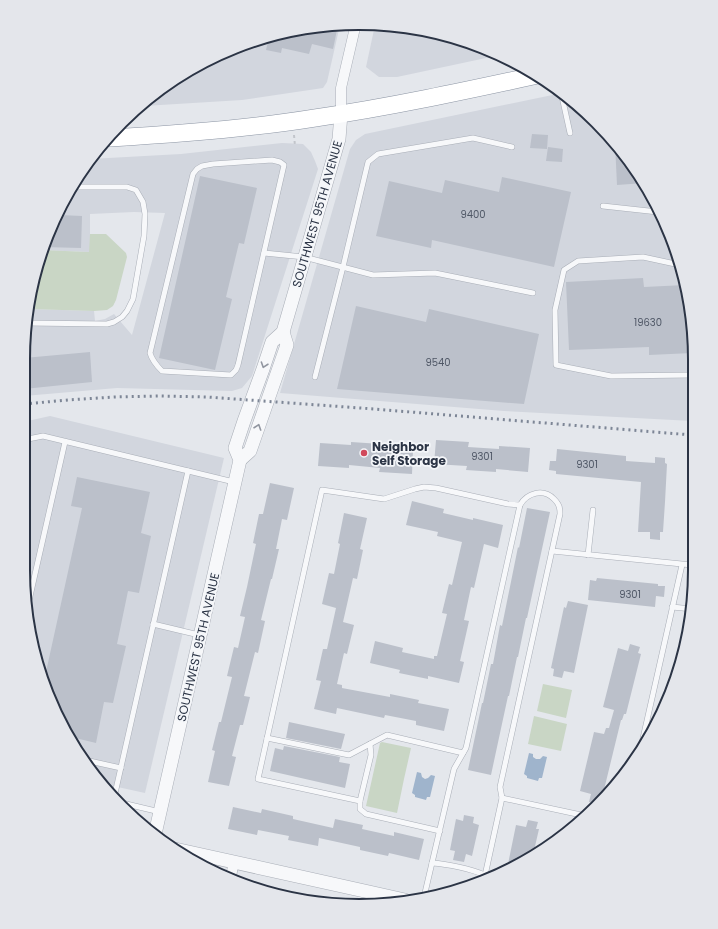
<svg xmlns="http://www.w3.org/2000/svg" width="718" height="929" viewBox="0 0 718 929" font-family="Poppins,sans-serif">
<rect width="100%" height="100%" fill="#e4e7ec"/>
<g fill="#d2d6de">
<polygon points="340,25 327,82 323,88 242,100 144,106 173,80 231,48 294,29"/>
<polygon points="375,25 425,30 488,49 500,55 397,77 379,77 366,67"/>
<polygon points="562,93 597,122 638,173 677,251 692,315 692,421 504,411 280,393 350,149 356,140 365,134"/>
<polygon points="282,143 303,144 311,152 315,161 318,169 252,376 242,388 232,391 117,388 24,396 24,337 29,309 94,311 95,321 105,319 114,314 132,335 165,213 134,212 90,214 90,252 41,250 90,159 181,154"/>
<polygon points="50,416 224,458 145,793 104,784 68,738 35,657 23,570 23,422"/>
</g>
<g fill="#c9d6c5">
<polygon points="90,234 106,234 126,253 127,257 116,300 113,306 107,310 94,311 29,309 41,250 89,252"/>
<polygon points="543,684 572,690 566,718 537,711"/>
<polygon points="534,716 567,724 561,751 528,744"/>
<polygon points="382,742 411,748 404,779 397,813 366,806 380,743"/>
</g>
<g fill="#9fb4cc">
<polygon points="529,753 533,754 533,757 536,759 540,759 543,756 547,757 542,778 539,778 538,781 527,778 527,776 524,774"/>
<polygon points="417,772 421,773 422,777 425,779 428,778 431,775 435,776 430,797 427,797 426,800 415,797 415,795 412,793"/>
</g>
<g fill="#bbc0ca">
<polygon points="338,25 333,49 312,44 309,54 282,48 281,53 266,50 269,37 294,29"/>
<polygon points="532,134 548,135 547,149 530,148"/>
<polygon points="615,143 638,173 644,183 617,185"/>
<polygon points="548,147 563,149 562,162 546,161"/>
<polygon points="200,176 257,188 244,244 239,243 226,297 232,299 215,370 159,358"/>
<polygon points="502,177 571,192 554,267 432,240 431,248 376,236 389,181 442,193 445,180 499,192"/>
<polygon points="60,215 82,216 81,248 43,247"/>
<polygon points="643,278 644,287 685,285 692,315 692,353 649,355 649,347 569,350 566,282"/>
<polygon points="356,306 426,322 429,309 539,334 524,404 337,389"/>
<polygon points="90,352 92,382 24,389 24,358"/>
<polygon points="436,440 469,442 468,447 499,449 499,446 530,448 528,472 496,469 496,472 466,470 467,466 434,464"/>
<polygon points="351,442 381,444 381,448 413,450 412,474 379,472 380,468 349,465 349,468 318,466 320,443 351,445"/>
<polygon points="557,449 626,456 626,461 655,463 655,457 665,458 665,463 667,464 665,502 663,532 660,532 660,540 650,539 650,532 638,532 641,482 556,474 556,471 549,470 550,461 556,461"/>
<polygon points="77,477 150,492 141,533 151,536 139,593 128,591 117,644 126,646 113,703 104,702 96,743 67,736 44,681 82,508 71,506"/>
<polygon points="270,483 294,488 287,520 282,519 276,549 279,549 272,579 271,579 261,620 265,621 258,653 255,652 244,696 250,697 243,725 240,725 232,756 236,757 229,786 208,782 215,751 212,750 219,722 221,722 232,677 227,676 234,647 238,648 245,617 240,616 247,587 256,544 253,543 259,514 263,514"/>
<polygon points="412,501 444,509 443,513 473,520 473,518 503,525 498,548 484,544 474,588 471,587 464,620 469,621 460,661 464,662 459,683 428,676 428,679 399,673 400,670 370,663 375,641 403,648 402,652 434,659 434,656 437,656 447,614 442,613 449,584 452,585 462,542 437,536 438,532 406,525"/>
<polygon points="527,508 550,512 527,618 526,618 518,657 517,657 509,696 508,696 491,775 468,770 482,703 483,703 491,664 493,664 500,625 502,626 518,547 519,548"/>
<polygon points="344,513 367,518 360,549 363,550 357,579 353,578 343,622 354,625 347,654 344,653 337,684 342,685 342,688 390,697 390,694 419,700 418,703 449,709 444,731 416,725 416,721 385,715 384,718 337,708 336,714 314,709 321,681 316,680 323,649 327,649 336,608 322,604 329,573 334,574 340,544 338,543"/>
<polygon points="597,578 658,584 658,586 665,586 664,597 656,596 655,607 588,600 590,580 596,581"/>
<polygon points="568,601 588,605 574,673 564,671 562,678 553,676 554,669 551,668 564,607 566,608"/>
<polygon points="630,644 640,647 638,653 641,654 626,714 624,714 622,720 621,720 602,798 600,797 599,804 589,802 591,794 580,791 594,732 604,734 606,728 609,728 614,710 603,707 618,648 628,651"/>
<polygon points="289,722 345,734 341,749 286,738"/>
<polygon points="284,746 340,757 339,762 350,764 345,788 270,771 275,748 283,750"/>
<polygon points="233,807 261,813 262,809 293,816 293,819 333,828 335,819 363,825 362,829 394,836 394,832 424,839 419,860 389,853 388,856 360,850 360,847 319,838 318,846 288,840 289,836 258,830 257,835 228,829"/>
<polygon points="464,815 474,817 473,823 479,825 472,856 466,854 464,862 453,860 455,851 450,850 456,819 463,821"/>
<polygon points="528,820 538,822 536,829 539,829 533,855 507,869 516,825 526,827"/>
</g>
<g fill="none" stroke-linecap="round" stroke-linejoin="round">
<g stroke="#a9aeb7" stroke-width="6">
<g id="service">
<polyline points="561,92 570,133"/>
<path d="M272,160L280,162L284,165L238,365L236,370L231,375L162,371C156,365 152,360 150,353L193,174L197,169L202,166L213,164Z"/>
<polyline points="603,206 658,212"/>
<polyline points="264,253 304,257 373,275 435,273 533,293"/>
<polyline points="680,265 643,257 578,261 564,270 555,310 556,365 611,376 692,375"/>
<polyline points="27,323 107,324 114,322 122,317 127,311 133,299 144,236 145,214 143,202 136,190 127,187 75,187"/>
<polyline points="315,377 343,267 368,162 378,154 473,138 512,147"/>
<polyline points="23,440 43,436 234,482"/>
<polyline points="552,551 692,565"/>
<polyline points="588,555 593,510"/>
<polyline points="28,605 65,442"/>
<polyline points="672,607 692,609"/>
<polyline points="153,624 199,635"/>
<polyline points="267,738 349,755 387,735 463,753"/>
<polyline points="639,756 682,565"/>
<polyline points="85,760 121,768"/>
<polyline points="114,798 188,471"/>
<polyline points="502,798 586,816"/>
<polyline points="360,801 371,755 370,744"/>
<polyline points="118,802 160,812"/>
<polyline points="440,831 366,814 360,809 360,801 258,779 322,490 384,499 415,489 424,487 436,488 508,504 520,505"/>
<path d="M432,863C448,864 471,869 485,875"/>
<path d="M424,897L454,769L466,748L520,505C527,493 543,488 554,499C556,501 557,502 558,504C560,507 560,511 560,514L500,787L502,798L484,880"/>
</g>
</g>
<g stroke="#a9aeb7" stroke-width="11">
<g id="minor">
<polyline points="341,114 341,88 354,32 356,23"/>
<polyline points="231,876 234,862"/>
</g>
</g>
<g stroke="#a9aeb7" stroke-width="14">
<g id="tertiary">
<polyline points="240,460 250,451 287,345 283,332"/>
<polyline points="155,834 240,460 235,448 244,421 263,369 272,342 283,332 339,139 341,114"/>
<polyline points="175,849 405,900"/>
</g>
</g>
<g stroke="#8b94a3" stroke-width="18">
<path id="trunk" d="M110,138C178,134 247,129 315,118C390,107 464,91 538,75"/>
</g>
<polyline stroke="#c2c5cb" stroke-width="2" stroke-dasharray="3 3" stroke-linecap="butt" points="294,135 295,146"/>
<use href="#service" stroke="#f7f8fa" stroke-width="5"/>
<use href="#minor" stroke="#f7f8fa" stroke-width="10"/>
<use href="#tertiary" stroke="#f7f8fa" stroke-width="13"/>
<use href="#trunk" stroke="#fff" stroke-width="17"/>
<polyline stroke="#7d8696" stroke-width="3" stroke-dasharray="2 4" stroke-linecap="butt" points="24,404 68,400 114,397 159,396 207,397 374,409 692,435"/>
</g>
<defs><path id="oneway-chevron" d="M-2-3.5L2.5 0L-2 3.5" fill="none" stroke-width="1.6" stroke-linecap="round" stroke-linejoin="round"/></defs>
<g stroke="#9196a0">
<use href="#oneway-chevron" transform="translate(264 365) rotate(109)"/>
<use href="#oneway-chevron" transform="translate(258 427) rotate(-71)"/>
</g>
<circle fill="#d1495b" stroke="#f4f6f9" stroke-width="1.5" cx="364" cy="453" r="4"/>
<g text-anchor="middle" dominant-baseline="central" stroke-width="3.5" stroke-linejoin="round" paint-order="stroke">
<g font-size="10" fill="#4f5766">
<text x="473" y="214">9400</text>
<text x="648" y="322">19630</text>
<text x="438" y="362">9540</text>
<text x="482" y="456">9301</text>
<text x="587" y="464">9301</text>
<text x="630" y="594">9301</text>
</g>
<g font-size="12" fill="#2b3445" stroke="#f4f6f9">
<text transform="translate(317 214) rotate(-74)">SOUTHWEST 95TH AVENUE</text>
<text transform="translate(198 647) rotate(-77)">SOUTHWEST 95TH AVENUE</text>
</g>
<g font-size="12" font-weight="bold" fill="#2b3445" stroke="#f4f6f9" text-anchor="start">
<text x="372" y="446">Neighbor<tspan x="372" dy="14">Self Storage</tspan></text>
</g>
</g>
<path d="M0 0H718V929H0ZM359 30H359A329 329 0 0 1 688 359V570A329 329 0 0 1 359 899H359A329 329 0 0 1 30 570V359A329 329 0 0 1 359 30Z" fill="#e4e6eb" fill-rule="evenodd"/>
<path fill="none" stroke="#2b3445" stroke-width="2" d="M359 30H359A329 329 0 0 1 688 359V570A329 329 0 0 1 359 899H359A329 329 0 0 1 30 570V359A329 329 0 0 1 359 30Z"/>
</svg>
